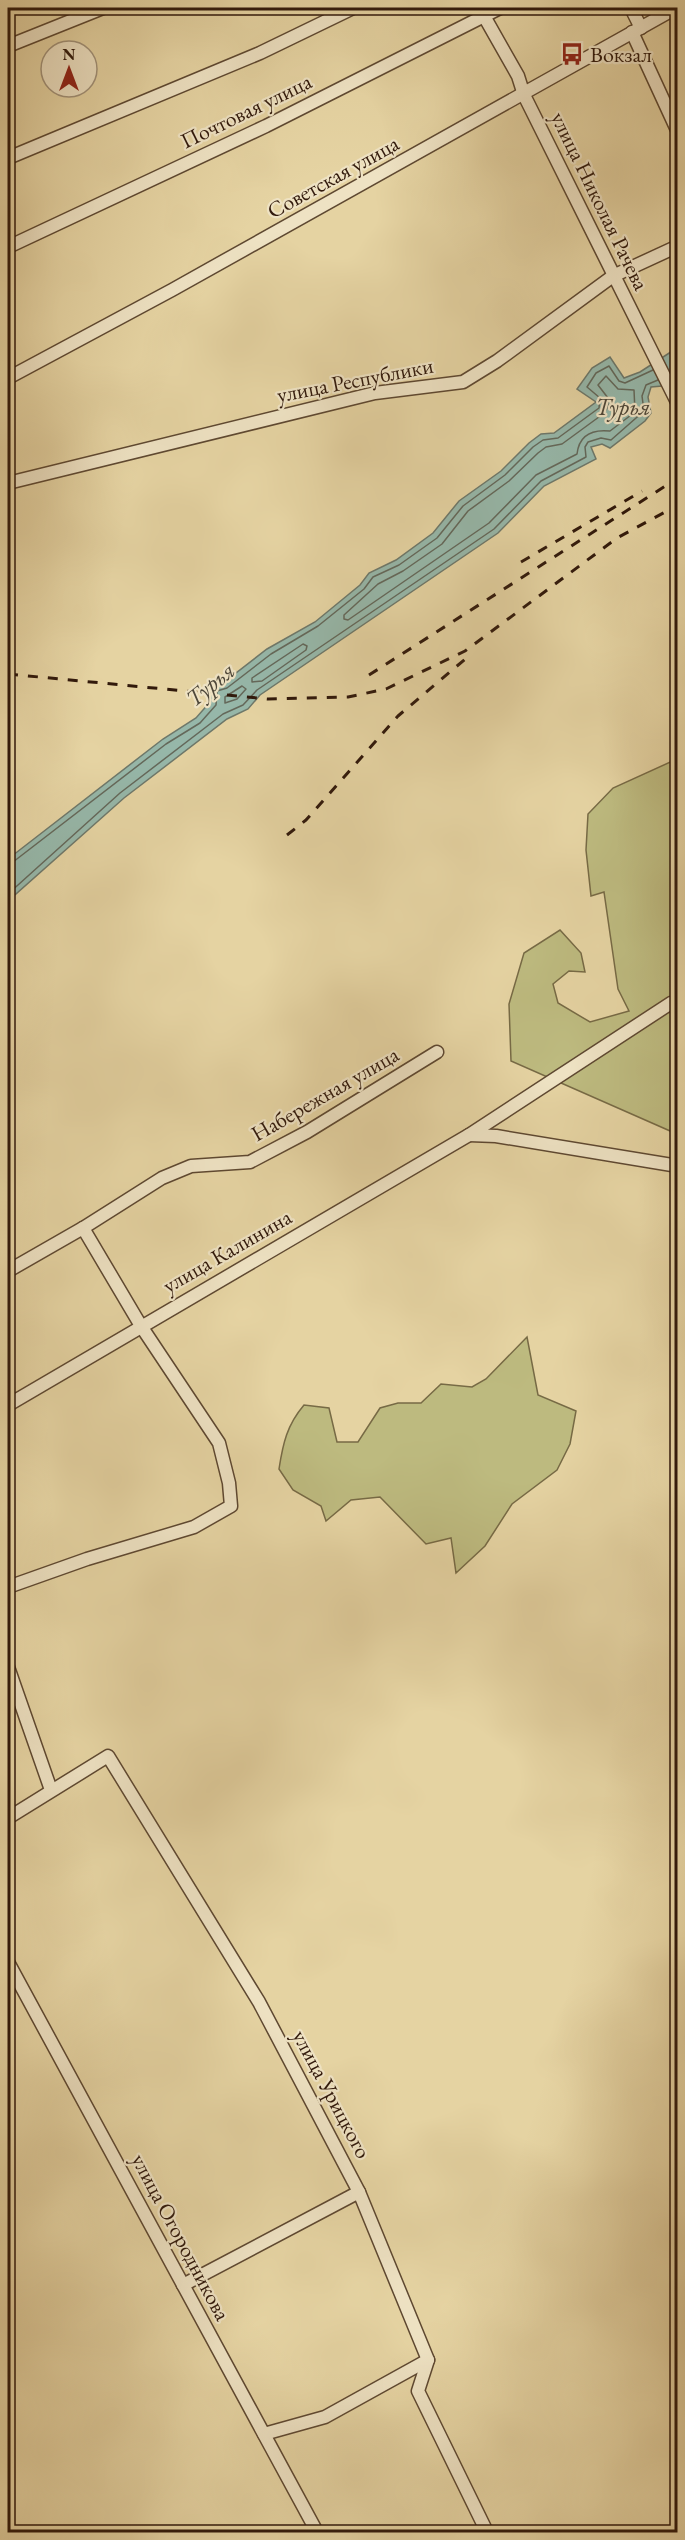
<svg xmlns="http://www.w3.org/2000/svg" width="685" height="2540" viewBox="0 0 685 2540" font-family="'EB Garamond',serif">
<rect width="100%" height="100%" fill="#e5d3a2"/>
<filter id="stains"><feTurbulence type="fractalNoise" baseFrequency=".00333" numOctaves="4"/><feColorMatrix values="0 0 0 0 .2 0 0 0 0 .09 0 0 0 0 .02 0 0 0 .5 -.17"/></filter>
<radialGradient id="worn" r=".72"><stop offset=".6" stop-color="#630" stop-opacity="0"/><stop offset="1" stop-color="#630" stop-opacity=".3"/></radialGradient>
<g fill="#bdba7f" stroke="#776a45" stroke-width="1.5">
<polygon points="677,759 677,1134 511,1061 509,1004 524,953 560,930 581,953 585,972 569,971 553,984 558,1003 590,1022 629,1011 618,989 604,892 591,896 586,850 588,814 613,788"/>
<path d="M527,1337L538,1395L576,1411L570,1444L557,1470L512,1504L485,1546L456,1573L451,1538L426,1544L380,1497L351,1500L326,1521L321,1506L293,1490L279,1469C283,1443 287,1425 304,1405L329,1408L337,1442H358L380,1408L398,1403H421L441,1384L472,1387L486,1379Z"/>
</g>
<polygon fill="#96b7a9" stroke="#6e786a" stroke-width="1.5" points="677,348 677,391 674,385 651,387 648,397 651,413 645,421 610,448 602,444 591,447 596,459 544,486 498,533 260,695 248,709 227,719 124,798 8,901 8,859 163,739 196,718 210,702 209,686 223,683 267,649 315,622 360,585 369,573 396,560 433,533 459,501 501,471 529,443 541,434 554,433 596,402 577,389 592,368 610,357 624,378 640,372"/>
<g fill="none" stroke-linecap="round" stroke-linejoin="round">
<g stroke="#64685a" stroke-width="1.5">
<path d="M606,376L618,389L634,390L635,412L610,431C591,429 579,436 577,454L536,475L489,523L348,620L344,619V615L378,584L403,571L442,544L468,511L509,481L538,453L546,447L562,444L603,414L608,407V398L598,385Z"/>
<polygon points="303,644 307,646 306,650 262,681 252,682 252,678"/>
<polygon points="242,686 246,689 237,699 225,703 225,697"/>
<polyline points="8,863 13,862 166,744 200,723 216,705 217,691 227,688 271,654 318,626 364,589 373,577 399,565 437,538 463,506 505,475 533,447 543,440 558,438 599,408 600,398 587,387 596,373 609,366 619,381 625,383 653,370"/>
<polyline points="8,894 120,793 223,714 243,705 257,690 494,529 541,481 586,457 585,447 588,442 601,438 611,440 644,411 642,396 646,385 658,380"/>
</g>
<g stroke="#5e4831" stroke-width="15">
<g id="minor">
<polyline points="631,8 641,28"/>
<polyline points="484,16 518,76 524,95 678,404"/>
<polyline points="632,32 678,132"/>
<polyline points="8,46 103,8"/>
<polyline points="8,158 260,53 353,8"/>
<polyline points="8,247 266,126 500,8"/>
<polyline points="8,378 172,290 676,8"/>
<polyline points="8,483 375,393 463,382 497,361 613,276 678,246"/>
<polyline points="469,1135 496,1136 678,1166"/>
<polyline points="8,1271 83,1228 162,1178 191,1166 250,1162 307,1132 437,1052"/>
<polyline points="8,1405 469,1135 671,1003 678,1002"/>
<polyline points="8,1587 87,1559 194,1527 231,1506 229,1483 219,1443 141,1326 83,1228"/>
<polyline points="8,1667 51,1790"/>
<polyline points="8,1818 108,1756 259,2002 359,2192 428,2360 418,2391 487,2532"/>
<polyline points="8,1962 317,2532"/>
<polyline points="183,2285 359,2192"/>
<polyline points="264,2434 325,2417 428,2360"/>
</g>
</g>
<use href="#minor" stroke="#eee2c3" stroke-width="12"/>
<g stroke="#31190b" stroke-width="3" stroke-dasharray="10 10" stroke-linecap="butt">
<polyline points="521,562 642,491"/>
<polyline points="8,674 268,699 348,697 386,689 465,651 617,538 678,505"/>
<polyline points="369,675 678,478"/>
<polyline points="287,835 306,820 398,716 470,655"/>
</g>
</g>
<defs>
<g id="bus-bare" transform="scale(1.8)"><path d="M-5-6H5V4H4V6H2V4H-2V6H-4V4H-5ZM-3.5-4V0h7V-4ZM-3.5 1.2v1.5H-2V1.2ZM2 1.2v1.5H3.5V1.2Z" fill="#8f2418" stroke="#eee2c3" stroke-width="2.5" paint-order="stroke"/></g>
</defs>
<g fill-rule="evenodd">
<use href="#bus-bare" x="572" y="54"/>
</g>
<g text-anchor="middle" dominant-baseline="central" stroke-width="4.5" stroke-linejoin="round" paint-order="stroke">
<g font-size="22" fill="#31190b" stroke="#eee2c3" text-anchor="start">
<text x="590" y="54">Вокзал</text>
</g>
<g font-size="22" fill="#31190b" stroke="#eee2c3">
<text transform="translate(246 111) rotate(-26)">Почтовая улица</text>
<text transform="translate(333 177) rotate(-29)">Советская улица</text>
<text transform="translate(600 201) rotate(64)">улица Николая Рачева</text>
<text transform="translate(355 380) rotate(-11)">улица Республики</text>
<text transform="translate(325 1094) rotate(-30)">Набережная улица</text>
<text transform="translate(227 1251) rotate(-30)">улица Калинина</text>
<text transform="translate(332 2094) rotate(62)">улица Урицкого</text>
<text transform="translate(181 2237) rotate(62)">улица Огородникова</text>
</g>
<g font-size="24" font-style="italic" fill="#4f483a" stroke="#eee2c3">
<text x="623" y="406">Турья</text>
<text transform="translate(210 684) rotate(-39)">Турья</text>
</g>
</g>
<rect width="685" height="2540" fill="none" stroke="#e5d3a2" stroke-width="30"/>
<rect x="9" y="9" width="667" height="2522" fill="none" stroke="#31190b" stroke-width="3"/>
<rect x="15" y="15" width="655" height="2510" fill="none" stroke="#31190b" stroke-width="1.5"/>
<g transform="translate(69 69)"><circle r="28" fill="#eee2c3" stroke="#a29279" stroke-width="1.5"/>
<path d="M0-4.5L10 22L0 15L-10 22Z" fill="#8f2418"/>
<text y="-9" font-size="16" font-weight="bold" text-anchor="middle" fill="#31190b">N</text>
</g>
<rect width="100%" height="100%" filter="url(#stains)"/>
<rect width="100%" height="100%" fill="url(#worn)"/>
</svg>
